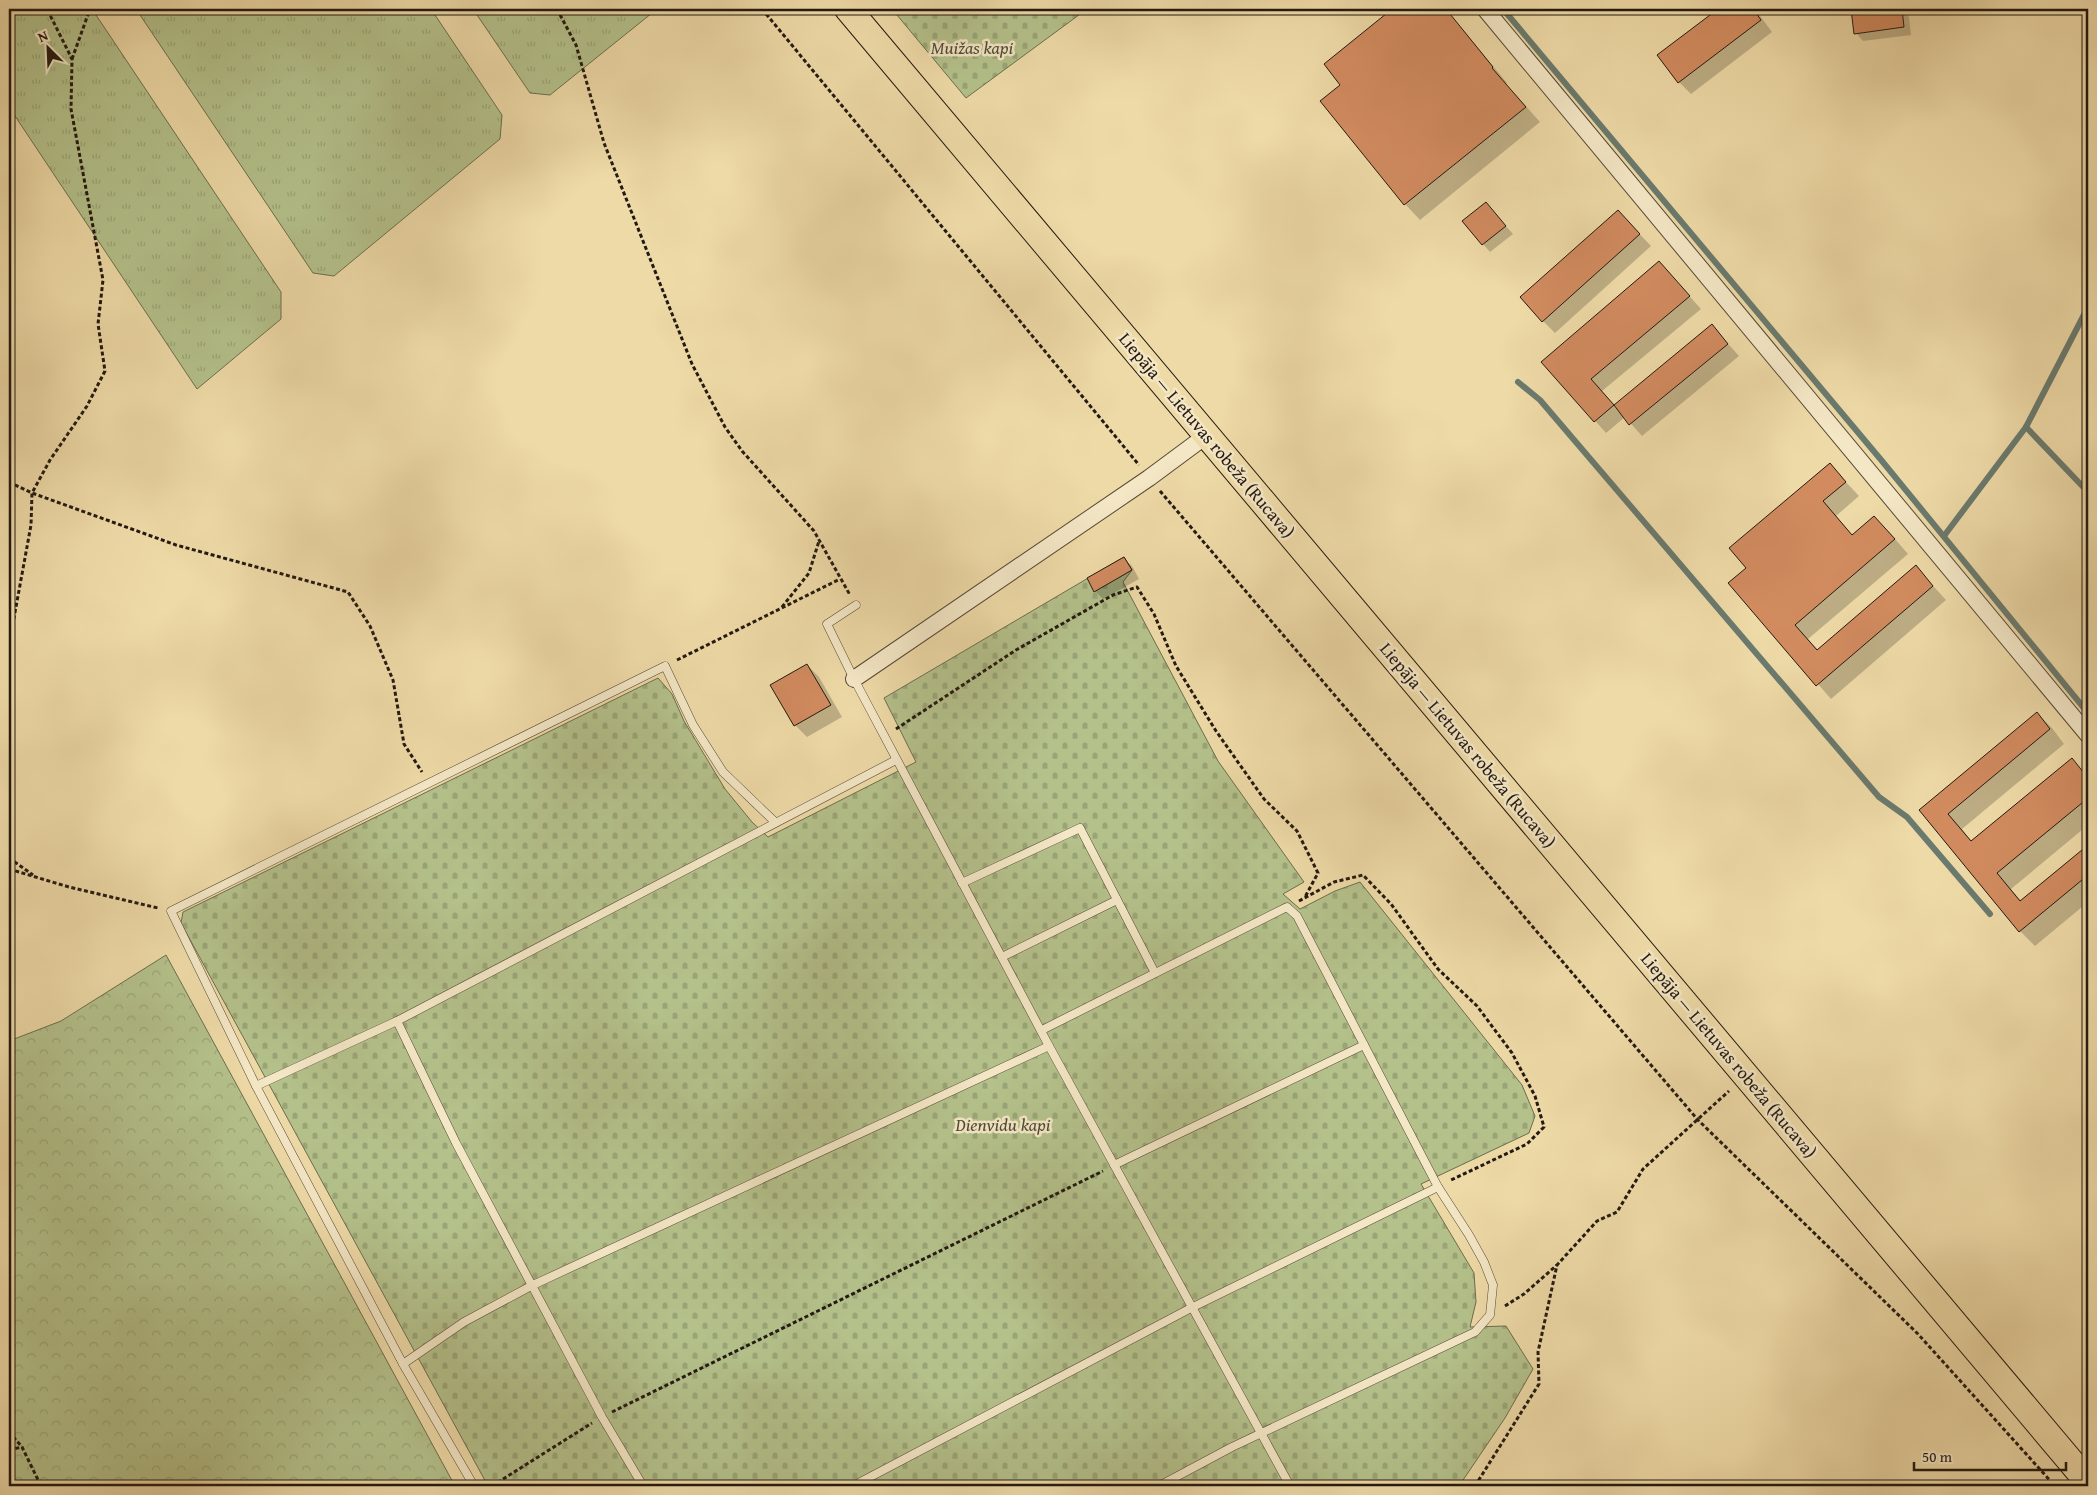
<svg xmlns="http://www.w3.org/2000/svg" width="2097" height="1495" viewBox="0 0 2097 1495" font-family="'Gentium Book Plus',serif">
<defs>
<pattern id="grass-tufts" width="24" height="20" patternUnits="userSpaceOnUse" patternTransform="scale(1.25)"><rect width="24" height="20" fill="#b4c18b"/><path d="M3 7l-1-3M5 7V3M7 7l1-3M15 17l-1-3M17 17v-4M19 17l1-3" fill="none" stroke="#9aa577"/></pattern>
<pattern id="forest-crowns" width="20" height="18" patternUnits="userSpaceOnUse" patternTransform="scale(1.25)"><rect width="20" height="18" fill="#b4c18b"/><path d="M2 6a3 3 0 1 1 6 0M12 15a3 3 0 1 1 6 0" fill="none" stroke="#9aa577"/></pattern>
<pattern id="cemetery-stones" width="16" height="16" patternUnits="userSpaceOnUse" patternTransform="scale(1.25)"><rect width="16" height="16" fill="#b4c18b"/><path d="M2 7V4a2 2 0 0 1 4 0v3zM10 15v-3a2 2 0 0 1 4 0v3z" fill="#9aa577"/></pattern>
</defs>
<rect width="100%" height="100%" fill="#eedaa7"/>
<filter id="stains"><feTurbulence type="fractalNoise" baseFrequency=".004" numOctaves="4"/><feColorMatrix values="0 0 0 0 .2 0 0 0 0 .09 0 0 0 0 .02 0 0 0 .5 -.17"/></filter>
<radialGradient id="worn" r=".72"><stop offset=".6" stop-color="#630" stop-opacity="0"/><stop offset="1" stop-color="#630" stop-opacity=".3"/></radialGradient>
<g fill="url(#grass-tufts)" stroke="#6c6d4e">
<polygon points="9,9 92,9 281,292 281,319 197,389 9,107"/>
<polygon points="136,9 431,9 502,115 500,139 334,276 313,273"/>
<polygon points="473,9 657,9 550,95 530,93"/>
</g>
<polygon fill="url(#forest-crowns)" stroke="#6c6d4e" points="166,955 455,1486 9,1486 9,1041 61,1021"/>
<g fill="url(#cemetery-stones)" stroke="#6c6d4e">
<polygon points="892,9 1087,9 966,98"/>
<polygon points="1124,557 1132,570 1123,582 1218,761 1304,882 1283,894 1300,909 1335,891 1360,882 1522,1085 1535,1116 1529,1133 1421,1184 1474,1273 1476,1302 1470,1327 1506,1326 1533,1369 1505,1418 1459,1486 488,1486 181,923 183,912 658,678 672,694 684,721 725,789 752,822 768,837 916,762 884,698"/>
</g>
<g fill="#0003">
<polygon points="1394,9 1446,9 1507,83 1506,84 1540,122 1420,220 1405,204 1322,101 1342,85 1326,64"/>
<polygon points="1720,9 1755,9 1772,32 1691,94 1679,82 1659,55"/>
<polygon points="1852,9 1908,9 1911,35 1863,41 1856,33"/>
<polygon points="1486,204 1513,234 1490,252 1483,244"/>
<polygon points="1630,224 1651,246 1555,333 1543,321"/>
<polygon points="1659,262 1701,309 1602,391 1615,406 1712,326 1739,356 1642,436 1625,417 1606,433 1543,362"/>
<polygon points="1830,465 1859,496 1836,516 1853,536 1888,531 1908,554 1808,639 1818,650 1916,567 1946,600 1831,699 1730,583 1748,568"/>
<polygon points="1124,559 1132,566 1139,579 1103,599 1095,591"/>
<polygon points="807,665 819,677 842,717 807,737 795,725"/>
<polygon points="2037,713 2052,728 2064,744 1962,829 1972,842 2072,760 2088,777 2088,825 2011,889 2022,902 2088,846 2088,902 2035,946 2020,931 1920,810"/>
</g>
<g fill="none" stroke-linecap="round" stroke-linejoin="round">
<g stroke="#6a7a6e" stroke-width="6">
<polyline points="1503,9 1882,461 2088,713"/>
<polyline points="2085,9 2088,10"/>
<polyline points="1518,382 1540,400 1879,797 1907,817 1990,914"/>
<polyline points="2026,427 2088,492"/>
<polyline points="1944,536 2026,427 2088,307"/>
</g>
</g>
<g fill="#d18b5f" stroke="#231911">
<polygon points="1392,9 1446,9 1493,67 1492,68 1526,107 1404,205 1320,101 1340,85 1324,64"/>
<polygon points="1718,9 1753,9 1761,20 1678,83 1657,55"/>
<polygon points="1851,9 1902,9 1904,27 1854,34"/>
<polygon points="1486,202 1506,226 1482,245 1462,221"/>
<polygon points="1618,210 1640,234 1542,322 1520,297"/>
<polygon points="1659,261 1690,296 1591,379 1614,405 1594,422 1541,362"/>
<polygon points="1712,324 1728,344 1629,425 1614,405"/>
<polygon points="1830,463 1846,482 1823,501 1852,535 1874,516 1895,539 1795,625 1817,650 1916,565 1933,586 1816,686 1728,583 1746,568 1729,548"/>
<polygon points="1124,557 1132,570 1094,592 1087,578"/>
<polygon points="807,664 831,705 794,726 770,685"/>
<polygon points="2037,712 2050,729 1948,814 1971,841 2072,758 2088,778 2088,798 1997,873 2020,901 2088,845 2088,875 2019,932 1919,810"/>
</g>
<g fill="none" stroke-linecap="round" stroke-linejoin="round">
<g stroke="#564936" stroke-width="9">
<g id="service">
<polyline points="856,605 827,624 854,679 1049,1046 1290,1486"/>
<polyline points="962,883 1080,828 1155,973"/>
<polyline points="1002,957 1117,900"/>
<polyline points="397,1021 456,1143 602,1417 643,1486"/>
<polyline points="1042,1030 1287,907 1297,916 1438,1187 1469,1235 1484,1262 1493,1285 1490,1315 1475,1332 1232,1447 1159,1486"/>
<polyline points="256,1086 397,1021 896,760"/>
<polyline points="1114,1165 1364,1045"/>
<polyline points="403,1364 464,1322 533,1285 1049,1046"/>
<polyline points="474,1486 403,1364 256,1086 171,911 665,666 693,725 723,772 775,822"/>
<polyline points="853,1486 1191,1308 1438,1187"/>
</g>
</g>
<g stroke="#564936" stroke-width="18">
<g id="minor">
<polyline points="1485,9 2088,735"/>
<polyline points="854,679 1149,478 1207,435"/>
</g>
</g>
<g stroke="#231911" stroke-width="28">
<polyline id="trunk" points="848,9 2088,1482"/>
</g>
<g stroke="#231911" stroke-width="3" stroke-dasharray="4 2.5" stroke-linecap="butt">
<polyline points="557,9 576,45 604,143 692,364 725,427 742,451 814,531 850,595"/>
<polyline points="762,9 1139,465"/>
<polyline points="72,59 90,9"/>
<polyline points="9,482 32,493 176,545 348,592 370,626 393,680 404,744 422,772"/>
<polyline points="1160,491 1698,1120 1918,1334 2055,1486"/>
<polyline points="782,607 809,573 819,541"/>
<polyline points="9,645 31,525 32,493 50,460 87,406 105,371 98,324 103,280 71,109 72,59 47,9"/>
<polyline points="677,660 840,579"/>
<polyline points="896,729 1016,650 1113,595 1137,587 1154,614 1176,666 1216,731 1264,799 1297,831 1318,873 1305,897"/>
<polyline points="9,858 33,875"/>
<polyline points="9,869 69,887 158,908"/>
<polyline points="1299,901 1334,882 1363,875 1391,904 1438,969 1477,1006 1512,1053 1535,1096 1544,1127 1527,1144 1449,1181"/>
<polyline points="1505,1306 1524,1294 1557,1265"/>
<polyline points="612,1412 1103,1171"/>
<polyline points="9,1432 22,1447 41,1486"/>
<polyline points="9,1450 22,1447"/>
<polyline points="492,1486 592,1423"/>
<polyline points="1475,1486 1539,1384 1538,1352 1557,1265 1597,1221 1617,1212 1643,1169 1729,1091"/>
</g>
<use href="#service" stroke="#f4e7c6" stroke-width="8"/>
<use href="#minor" stroke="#f4e7c6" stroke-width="16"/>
<use href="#trunk" stroke="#eedaa7" stroke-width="26"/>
</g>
<g text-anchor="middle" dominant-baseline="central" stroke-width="5" stroke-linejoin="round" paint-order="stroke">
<g font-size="18" font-style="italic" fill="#4e4b36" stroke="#f4e7c6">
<text x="972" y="47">Muižas kapi</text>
<text x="1003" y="1124">Dienvidu kapi</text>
</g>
<g font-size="18" fill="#231911" stroke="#f4e7c6">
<text transform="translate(1207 435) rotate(50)">Liepāja — Lietuvas robeža (Rucava)</text>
<text transform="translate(1468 745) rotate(50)">Liepāja — Lietuvas robeža (Rucava)</text>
<text transform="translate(1729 1055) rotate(50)">Liepāja — Lietuvas robeža (Rucava)</text>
</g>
</g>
<rect width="2097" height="1495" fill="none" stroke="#eedaa7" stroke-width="30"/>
<rect x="10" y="10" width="2077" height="1475" fill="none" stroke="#231911" stroke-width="2.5"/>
<rect x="15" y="15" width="2067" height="1465" fill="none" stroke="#231911"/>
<g transform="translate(48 48) rotate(336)" stroke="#f4e7c6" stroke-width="4" paint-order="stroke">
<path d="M0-4L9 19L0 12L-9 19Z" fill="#231911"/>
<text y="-8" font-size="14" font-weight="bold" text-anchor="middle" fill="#231911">N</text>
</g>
<path d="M1914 1462v8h152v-8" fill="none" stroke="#231911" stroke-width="2.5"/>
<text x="1922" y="1462" font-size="15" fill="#231911" stroke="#f4e7c6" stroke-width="4" paint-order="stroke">50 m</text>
<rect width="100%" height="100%" filter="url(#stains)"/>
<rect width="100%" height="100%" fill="url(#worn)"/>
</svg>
